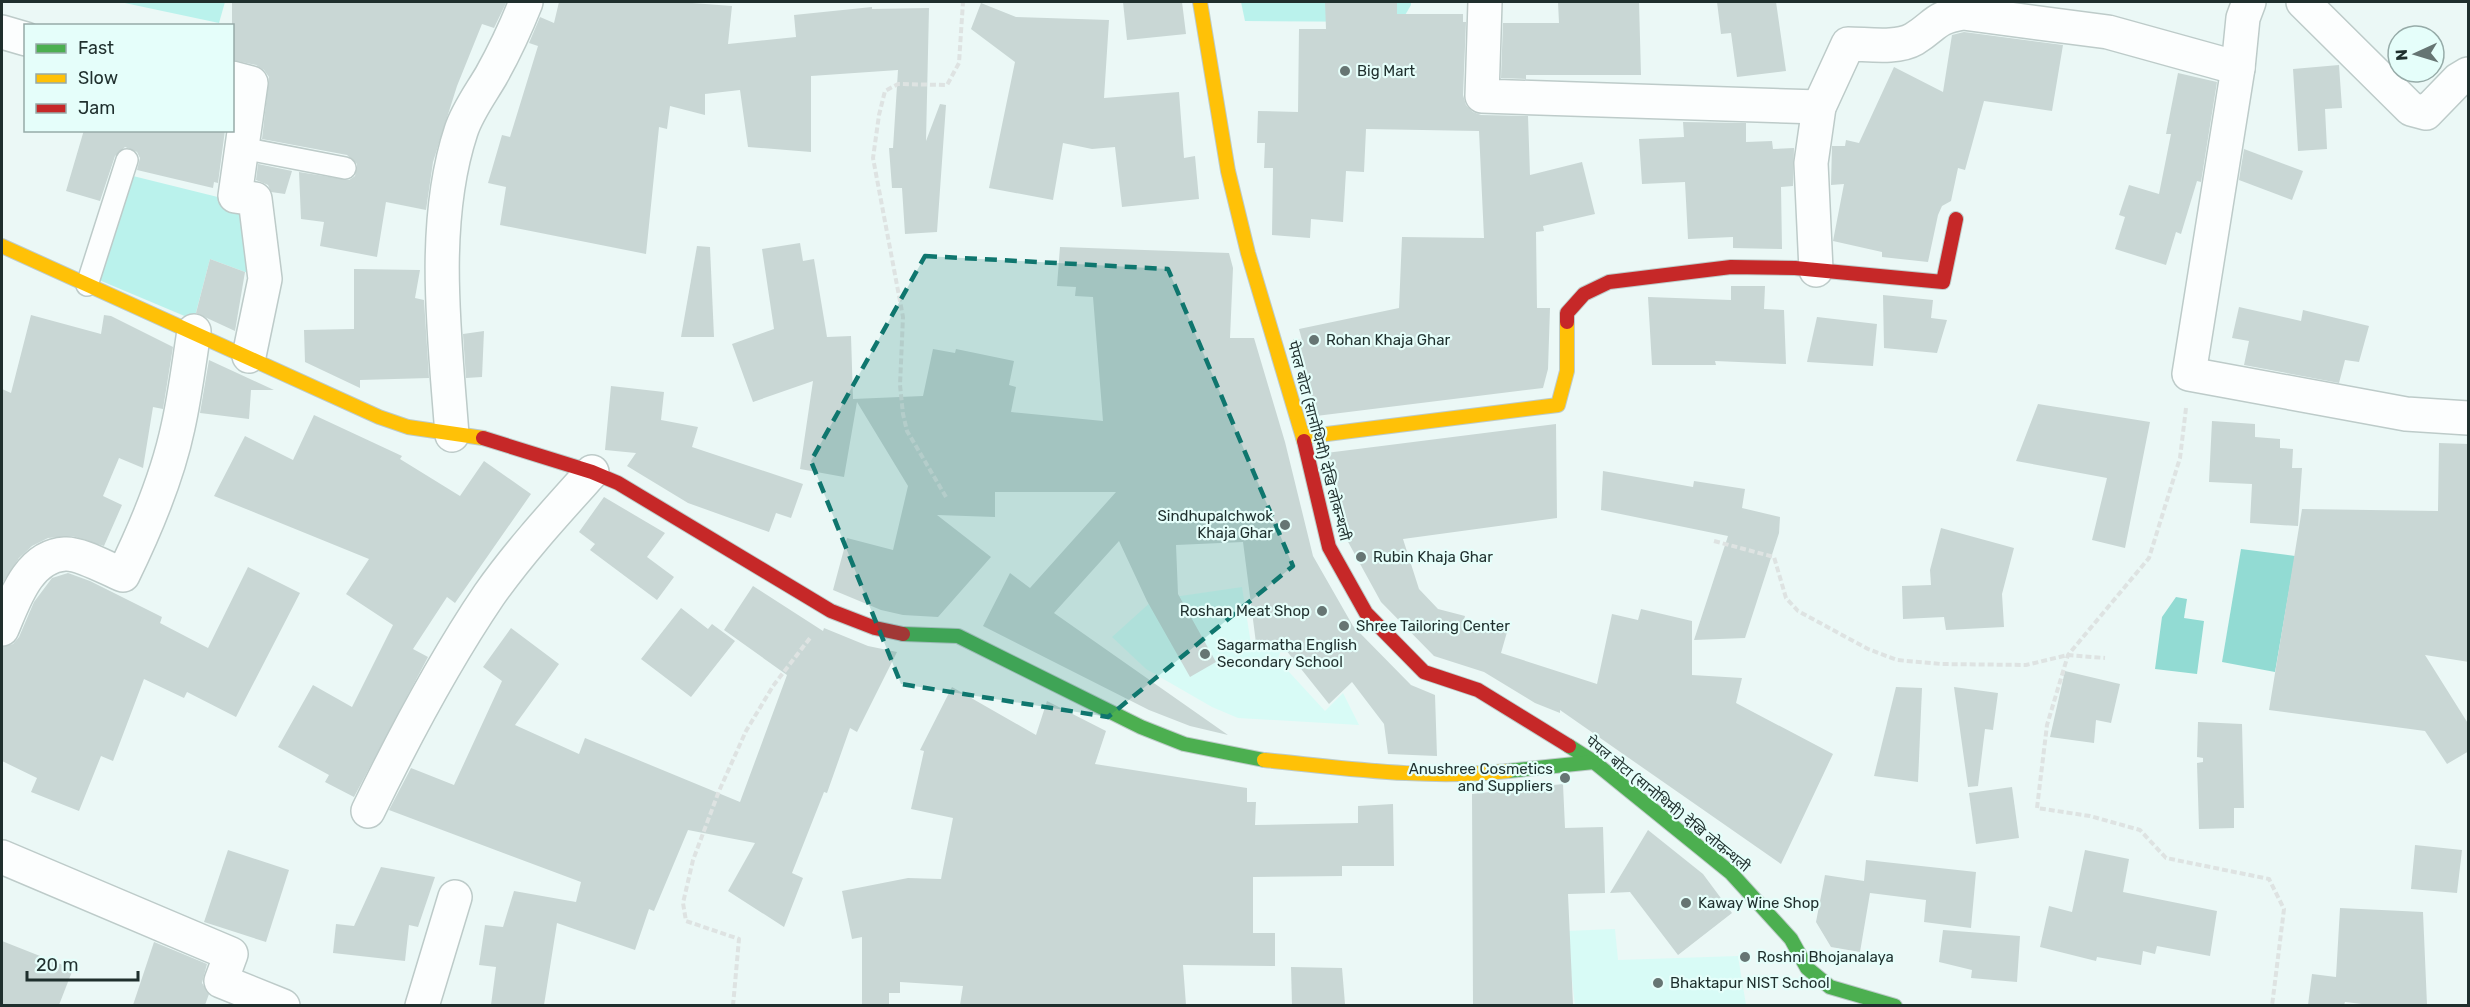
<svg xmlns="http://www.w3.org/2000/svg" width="2470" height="1007" viewBox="0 0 2470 1007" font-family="Rubik,'Noto Sans Devanagari',sans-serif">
<rect width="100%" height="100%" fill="#ebf8f6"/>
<g fill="#d8fbf6">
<polygon points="1242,587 1251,644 1256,649 1281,649 1278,660 1325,711 1343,693 1359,725 1238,718 1212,707 1146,669 1112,637 1153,600"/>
<polygon points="1615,929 1618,960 1738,956 1746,1005 1575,1005 1566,931"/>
</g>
<g fill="#baf2ec">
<polygon points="120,2 225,2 219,23"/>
<polygon points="1241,2 1411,2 1411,5 1401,22 1245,21"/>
<polygon points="133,176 250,205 259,277 210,259 194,320 99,280"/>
</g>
<g fill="#92dbd3">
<polygon points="2241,549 2295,556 2275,672 2222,662"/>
<polygon points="2176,597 2187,599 2184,618 2204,621 2197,674 2155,669 2162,617"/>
</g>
<g fill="#c9d7d5">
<polygon points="232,2 506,3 494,28 482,24 457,86 433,162 426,210 386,202 377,257 320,246 324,222 301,219 299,172 349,180 355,176 357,164 347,155 262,139 269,77 264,70 256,65 232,60"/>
<polygon points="559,2 679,2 732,6 728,44 796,37 794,15 872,7 872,9 929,8 926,141 940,104 946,105 937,232 905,234 902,188 892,188 889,148 893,148 898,70 811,76 811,152 748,147 740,90 705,94 705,115 670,106 667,129 659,127 646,254 500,225 506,187 488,183 502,135 510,137 538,46 529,43 540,17 554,23"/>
<polygon points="1123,2 1182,2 1186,34 1127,40"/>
<polygon points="1325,2 1397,2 1397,14 1463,14 1463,22 1466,22 1463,95 1466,105 1473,112 1481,115 1528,116 1530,175 1582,162 1595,214 1543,226 1544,231 1536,232 1537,308 1550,308 1548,369 1543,388 1316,416 1293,339 1302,340 1299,329 1399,308 1402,237 1484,238 1479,131 1366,129 1364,172 1346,171 1343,222 1311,219 1310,238 1272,235 1273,168 1264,168 1265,143 1257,143 1258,111 1298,112 1299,29 1326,29"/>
<polygon points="1558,2 1639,2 1641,75 1526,75 1526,79 1501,78 1503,23 1559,23"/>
<polygon points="1717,2 1776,2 1786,71 1737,77 1731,33 1721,34"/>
<polygon points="981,3 1016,17 1109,20 1104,98 1179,92 1184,158 1195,156 1199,199 1122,207 1115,147 1092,149 1063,143 1053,200 989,188 1015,62 971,29"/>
<polygon points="1964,32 2063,45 2052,111 1984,101 1965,170 1958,168 1951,201 1942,206 1938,215 1928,262 1882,257 1882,252 1833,241 1844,184 1831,185 1832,146 1845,146 1846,140 1859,143 1894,67 1943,92 1952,35"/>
<polygon points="2339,65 2342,108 2325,109 2327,149 2298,151 2293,69"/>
<polygon points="2178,73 2217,82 2201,182 2197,181 2181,234 2176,232 2166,265 2115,249 2125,217 2119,215 2129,185 2159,194 2171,134 2166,134"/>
<polygon points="1683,122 1746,123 1746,142 1772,141 1773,149 1794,148 1793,186 1781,187 1782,249 1733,248 1733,237 1688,239 1685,182 1642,184 1639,139 1684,137"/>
<polygon points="84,130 225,130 218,183 214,182 213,188 137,170 140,158 137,152 125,147 115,156 100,201 66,191"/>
<polygon points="2244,149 2303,171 2292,200 2239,180"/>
<polygon points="258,164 292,171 285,194 271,192 268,185 256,180"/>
<polygon points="800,243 803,261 814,259 827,337 851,336 853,399 923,396 933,349 955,353 956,349 1014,361 1009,385 1016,387 1011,412 1103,421 1093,297 1075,296 1076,287 1057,286 1060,247 1229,253 1233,268 1230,338 1254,338 1285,442 1313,556 1353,626 1411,685 1435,695 1437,756 1388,754 1384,724 1352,682 1329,704 1278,640 1256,643 1243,542 1176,545 1178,594 1216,662 1190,677 1147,601 1119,541 1054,613 1228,735 1190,726 1149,710 983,626 1010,573 1030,588 1116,492 995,492 995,517 937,515 991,557 938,617 903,615 881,610 833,590 847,538 893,550 908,486 857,402 844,477 800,469 813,381 753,402 732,344 774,329 762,249"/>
<polygon points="697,246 710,247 714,337 681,337"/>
<polygon points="210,259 245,272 235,331 196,313"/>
<polygon points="354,269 420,270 415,298 424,300 429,378 360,380 360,388 305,362 304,330 354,329"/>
<polygon points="1731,286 1765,286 1764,309 1784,310 1786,364 1715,361 1716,365 1652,365 1648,297 1731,300"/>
<polygon points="1883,295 1933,300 1931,318 1947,320 1937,353 1884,348"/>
<polygon points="2239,307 2301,321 2303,310 2369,326 2359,362 2345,360 2339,383 2244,365 2249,341 2232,338"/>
<polygon points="31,315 101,334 104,315 111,316 173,347 163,409 153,407 143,468 119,458 103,496 122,505 104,546 72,536 48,538 32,546 19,558 2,584 2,389 11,393"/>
<polygon points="1817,317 1877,324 1873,366 1807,362"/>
<polygon points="484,331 482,377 466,378 463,334"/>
<polygon points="209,360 274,390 251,390 249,419 200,413"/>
<polygon points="611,386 664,392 661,420 698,427 692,447 803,484 791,518 776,513 769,532 688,503 627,466 636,453 605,450"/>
<polygon points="2038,404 2150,422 2125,548 2092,540 2107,478 2016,461"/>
<polygon points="314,415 402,456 400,459 460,496 484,461 531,494 455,603 447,597 413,649 428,657 354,797 325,782 329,775 278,747 313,685 352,707 393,625 346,594 369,559 214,496 245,436 293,460"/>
<polygon points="2212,421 2255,424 2255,437 2280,439 2280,448 2293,449 2292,468 2302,468 2298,526 2250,523 2252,484 2209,482"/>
<polygon points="1556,424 1557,518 1403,539 1419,589 1438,609 1465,616 1464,620 1507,632 1501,653 1597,684 1612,614 1638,620 1641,609 1692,621 1692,675 1742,678 1736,703 1833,754 1781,864 1560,710 1560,713 1535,703 1484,672 1434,656 1381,602 1347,540 1326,453"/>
<polygon points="2439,443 2469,444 2469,662 2425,655 2469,725 2469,751 2447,764 2425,731 2269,710 2302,509 2438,511"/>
<polygon points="1603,471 1693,487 1694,481 1745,489 1742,508 1780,517 1779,533 1745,638 1694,640 1728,536 1601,510"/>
<polygon points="604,497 665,533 647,557 674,577 657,600 590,550 595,544 579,532"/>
<polygon points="1941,528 2014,548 2002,594 2004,627 1946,630 1944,617 1903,619 1902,586 1931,585 1930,570"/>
<polygon points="248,567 300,593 236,717 187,692 184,698 144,679 113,761 101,756 79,811 31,792 37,778 2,761 2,647 13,644 19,637 34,602 52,578 68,573 90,581 162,617 160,623 208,648"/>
<polygon points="753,586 823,631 824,628 868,646 897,652 857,732 850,728 827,793 824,792 792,873 803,878 784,927 728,891 755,843 688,830 654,911 649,909 635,950 557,923 544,1005 491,1005 496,967 479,965 485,925 503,927 514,891 576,902 581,882 389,810 411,768 454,785 502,681 483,667 511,628 559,664 515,725 579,754 585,738 740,802 787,675 724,630"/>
<polygon points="681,608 708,629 712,624 735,641 691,697 641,659"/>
<polygon points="2065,671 2120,684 2111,723 2096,720 2094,743 2050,737"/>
<polygon points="952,687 1036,735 1047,701 1106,731 1095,764 1247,788 1247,802 1256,802 1255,825 1358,823 1358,806 1393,804 1394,866 1342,866 1342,876 1253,877 1253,933 1275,933 1275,966 1183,965 1186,1005 960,1005 963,986 900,982 900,993 889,993 889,1005 862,1005 862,937 852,939 842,891 908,878 941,879 953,818 911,809 924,751 920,750"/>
<polygon points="1896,687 1922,688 1918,782 1874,776"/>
<polygon points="1954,687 1998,693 1993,730 1985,729 1978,786 1968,787"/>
<polygon points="2198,722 2242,724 2244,808 2234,808 2234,828 2199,829 2197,763 2203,762 2203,758 2197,757"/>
<polygon points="1563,784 1565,828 1603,827 1605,893 1568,894 1573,1005 1473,1005 1472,794"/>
<polygon points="2012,787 2019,838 1976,844 1969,793"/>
<polygon points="1648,830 1703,874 1732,913 1678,955 1630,892 1610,893"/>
<polygon points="2415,845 2462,850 2457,893 2411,889"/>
<polygon points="228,850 289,870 266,942 204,922"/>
<polygon points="2085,850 2129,859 2123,892 2217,911 2210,956 2157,946 2155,954 2143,951 2141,965 2097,957 2096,961 2040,947 2049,906 2072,912"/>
<polygon points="1866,860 1976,872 1971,928 1924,922 1926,900 1870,893 1860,952 1831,947 1816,922 1825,875 1864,881"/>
<polygon points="381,867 435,877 418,927 409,925 405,961 333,953 336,924 354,926"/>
<polygon points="2340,908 2423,912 2427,1005 2370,1005 2345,1002 2344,1005 2308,1005 2312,974 2336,977"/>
<polygon points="1943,930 2020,936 2017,982 1971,978 1972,970 1939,962"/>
<polygon points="2,941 73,969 59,1005 2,1005"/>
<polygon points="154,942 207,964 202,983 209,994 205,1005 133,1005"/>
<polygon points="1291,967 1342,968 1345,1004 1292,1005"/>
</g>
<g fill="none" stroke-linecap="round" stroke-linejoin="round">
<g stroke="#bdcbc9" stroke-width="24">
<g id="lane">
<polyline points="242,148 345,168"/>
<polyline points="87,285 127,160"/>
</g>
</g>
<g stroke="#bdcbc9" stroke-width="36">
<g id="street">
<polyline points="1485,2 1482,96 1819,107"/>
<polyline points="2249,2 2243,18 2238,68 2189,374 2406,414 2468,418"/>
<polyline points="2303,2 2411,109 2426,113 2458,80 2468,74"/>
<polyline points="2,32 26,39"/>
<polyline points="232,78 251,83 235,196 255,199 265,279 249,356"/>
<path d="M1816,270L1811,163L1819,107L1848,44C1867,44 1897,49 1914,39C1937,25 1933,18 1963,13L2108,32L2238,68"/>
<path d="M452,435C445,339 430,225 461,131C467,112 481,93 491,76C505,51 516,27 526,2"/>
<path d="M2,629C14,601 28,556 65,554C80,553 108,569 123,575C146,528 167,479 178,427C185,396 189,363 194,331"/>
<path d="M368,811C404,737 443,663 489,595C520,551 556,512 592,472"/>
<polyline points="2,857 231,954 221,981 283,1006"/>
<polyline points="422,1006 455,897"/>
</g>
</g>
<g stroke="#bdcbc9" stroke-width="16">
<g id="fast">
<polyline points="903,634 958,636 1141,727 1184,744 1264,760"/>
<polyline points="1569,746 1594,762 1731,873 1791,939 1807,968 1830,987 1895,1006"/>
<polyline points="1508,771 1594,762"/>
</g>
</g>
<g stroke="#bdcbc9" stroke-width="16">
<g id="slow">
<polyline points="1200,2 1228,171 1248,253 1304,441"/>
<polyline points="2,246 379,417 408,427 483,438"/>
<polyline points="1303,437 1558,405 1567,371 1567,322"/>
<path d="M1264,760C1346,768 1426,780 1508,771"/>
</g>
</g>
<g stroke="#bdcbc9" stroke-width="16">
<g id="jam">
<polyline points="1567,322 1567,313 1584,294 1609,282 1731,267 1795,268 1943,282 1956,219"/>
<polyline points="483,438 592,472 618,483 831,611 875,628 903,634"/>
<polyline points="1304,441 1329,547 1366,613 1424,672 1478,690 1569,746"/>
</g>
</g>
<g stroke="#dee3e2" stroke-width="4" stroke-dasharray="6 3" stroke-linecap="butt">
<polyline points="2186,408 2180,458 2149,558 2068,655 2047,725 2037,808 2090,816 2140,830 2166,858 2269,879 2284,909 2272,1006"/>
<polyline points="946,497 907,431 903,414 900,385 903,317 873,158 879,115 885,91 898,84 947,85 959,63 963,2"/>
<polyline points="1714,541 1774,557 1786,598 1798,611 1868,649 1897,660 1941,664 2026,665 2068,655 2105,658"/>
<polyline points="733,1006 739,939 686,921 683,903 693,860 719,791 746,731 773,686 810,638"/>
</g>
<use href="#lane" stroke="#fcfefe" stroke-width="21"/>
<use href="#street" stroke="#fcfefe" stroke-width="33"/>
<use href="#fast" stroke="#4caf50" stroke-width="14"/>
<use href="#slow" stroke="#ffc107" stroke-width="14"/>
<use href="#jam" stroke="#c62828" stroke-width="14"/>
</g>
<path fill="#0f766e" fill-opacity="0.2" stroke="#0f766e" stroke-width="4.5" stroke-dasharray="12 8" stroke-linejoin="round" d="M925,256L1168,269L1293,566L1108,717L901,684L811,461Z"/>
<g fill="#667573" stroke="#e5fefa" stroke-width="2">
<circle cx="1345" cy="71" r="6"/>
<circle cx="1314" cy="340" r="6"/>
<circle cx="1285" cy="525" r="6"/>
<circle cx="1361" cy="557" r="6"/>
<circle cx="1322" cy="611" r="6"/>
<circle cx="1344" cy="626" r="6"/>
<circle cx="1205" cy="654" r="6"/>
<circle cx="1565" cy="778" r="6"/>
<circle cx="1686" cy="903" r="6"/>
<circle cx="1745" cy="957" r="6"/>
<circle cx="1658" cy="983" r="6"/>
</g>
<g text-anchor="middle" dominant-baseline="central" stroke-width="4.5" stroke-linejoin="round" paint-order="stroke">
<g font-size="15" fill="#1f2f2d" stroke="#e5fefa" text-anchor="start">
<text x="1357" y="71">Big Mart</text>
<text x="1326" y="340">Rohan Khaja Ghar</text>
<text x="1273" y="516" text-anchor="end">Sindhupalchwok<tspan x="1273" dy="17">Khaja Ghar</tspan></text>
<text x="1373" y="557">Rubin Khaja Ghar</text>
<text x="1310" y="611" text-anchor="end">Roshan Meat Shop</text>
<text x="1356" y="626">Shree Tailoring Center</text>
<text x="1217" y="645">Sagarmatha English<tspan x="1217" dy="17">Secondary School</tspan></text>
<text x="1553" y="769" text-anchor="end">Anushree Cosmetics<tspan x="1553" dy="17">and Suppliers</tspan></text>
<text x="1698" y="903">Kaway Wine Shop</text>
<text x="1757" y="957">Roshni Bhojanalaya</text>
<text x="1670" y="983">Bhaktapur NIST School</text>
</g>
<g font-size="15" fill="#1f2f2d" stroke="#e5fefa">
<text transform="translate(1319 441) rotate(75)">पेपल बोटा (सानोथिमी) देखि लोकन्थली</text>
<text transform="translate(1668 804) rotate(39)">पेपल बोटा (सानोथिमी) देखि लोकन्थली</text>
</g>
</g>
<rect width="2470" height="1007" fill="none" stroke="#1f2f2d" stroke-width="6"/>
<rect x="24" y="24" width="210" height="108" fill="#e5fefa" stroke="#96aba8" stroke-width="1.5"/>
<rect x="36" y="44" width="30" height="9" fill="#4caf50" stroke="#96aba8" stroke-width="1.5"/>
<text x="78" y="54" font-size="18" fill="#1f2f2d">Fast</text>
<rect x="36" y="74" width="30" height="9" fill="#ffc107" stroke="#96aba8" stroke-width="1.5"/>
<text x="78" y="84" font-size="18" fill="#1f2f2d">Slow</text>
<rect x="36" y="104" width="30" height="9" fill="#c62828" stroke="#96aba8" stroke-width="1.5"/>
<text x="78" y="114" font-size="18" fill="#1f2f2d">Jam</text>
<g transform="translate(2416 54) rotate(266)"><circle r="28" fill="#e5fefa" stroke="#96aba8" stroke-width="1.5"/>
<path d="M0-4.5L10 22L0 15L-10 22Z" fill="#667573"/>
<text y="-9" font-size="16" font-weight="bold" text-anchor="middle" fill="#1f2f2d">N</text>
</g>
<path d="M27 971v9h111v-9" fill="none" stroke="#1f2f2d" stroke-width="3"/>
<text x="36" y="971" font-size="18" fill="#1f2f2d" stroke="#e5fefa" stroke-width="4.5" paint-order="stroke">20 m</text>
</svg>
